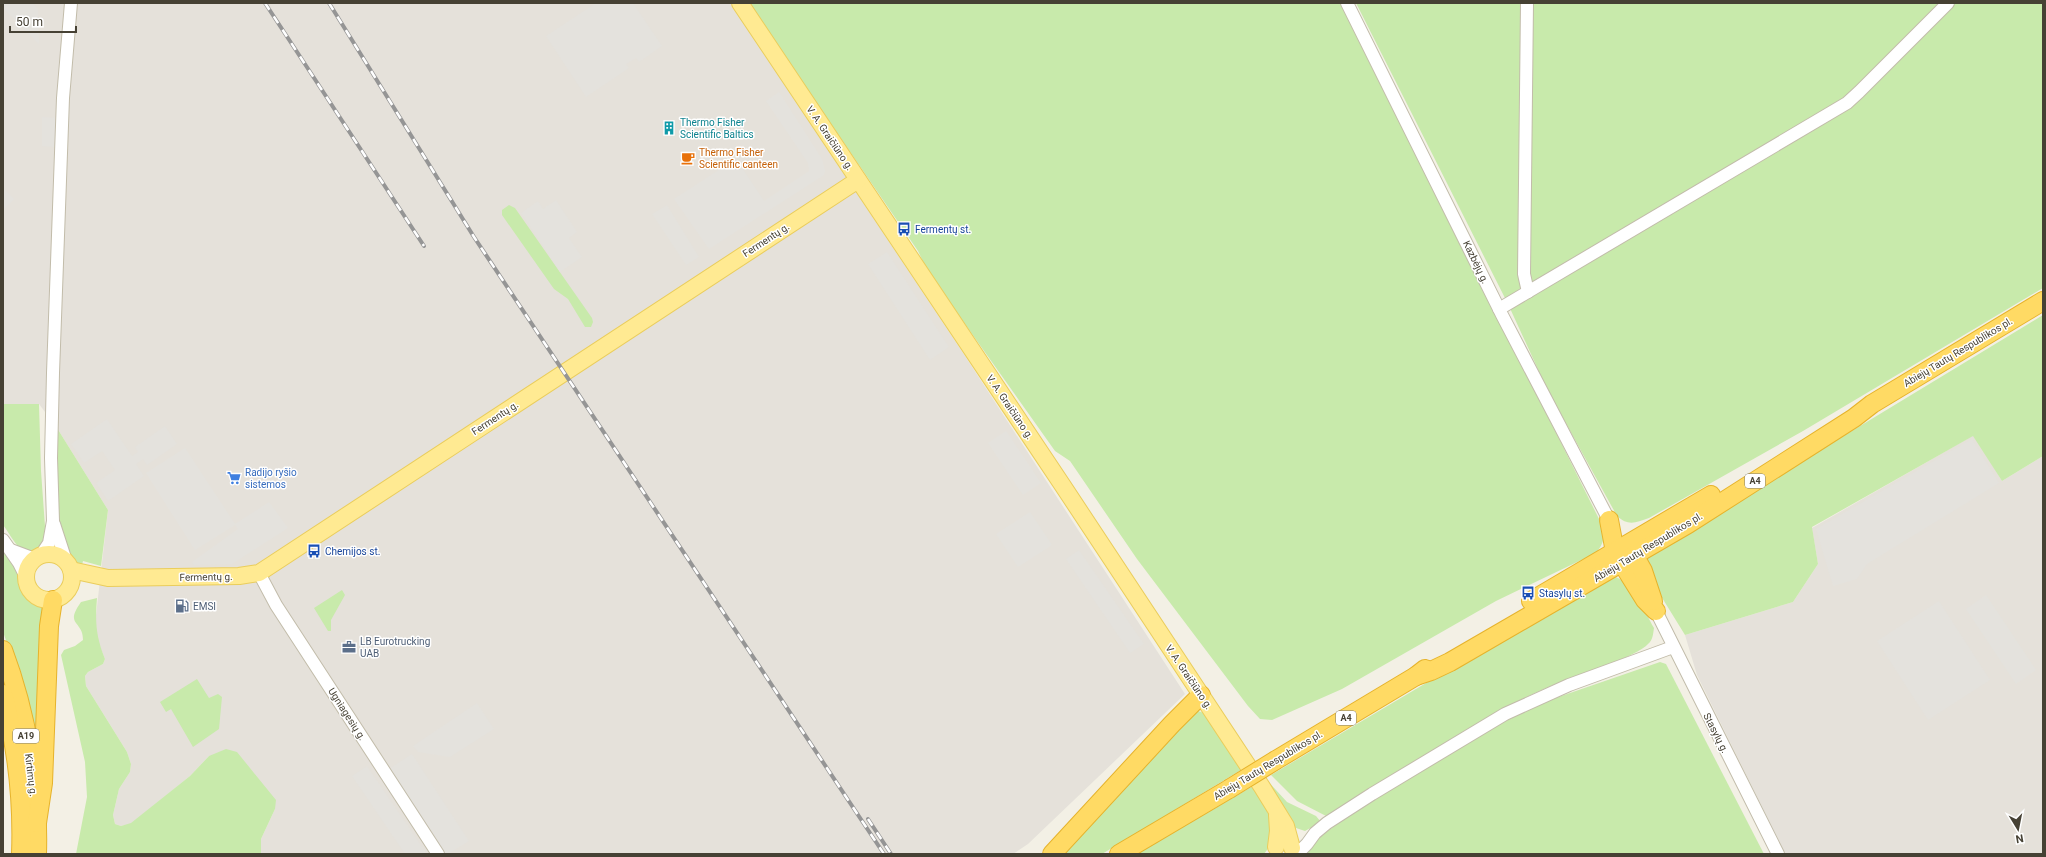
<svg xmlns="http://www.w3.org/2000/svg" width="2046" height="857" viewBox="0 0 2046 857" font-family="Roboto,sans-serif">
<rect width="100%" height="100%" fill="#f3f0e5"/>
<g fill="#e5e1da">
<polygon points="3,3 730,3 965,356 1185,694 1028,844 1013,854 261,854 261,839 275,809 209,756 190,776 131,824 121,826 115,824 113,815 119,789 130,772 131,764 127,752 86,686 85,676 88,672 103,664 105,659 97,639 95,624 108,510 57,428 39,404 3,404"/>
<polygon points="1974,435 2002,481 2043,456 2043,854 1785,854 1697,675 1685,635 1793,602 1818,564 1812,528"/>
</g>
<g fill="#c8eaab">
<path d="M748,3H1342L1602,525C1605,538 1604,543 1596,553L1496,601L1342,689L1272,720L1260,719L1248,706L1137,559L1070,461L1055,451L928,272L918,251Z"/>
<path d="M1356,3H2043V288L1803,431L1649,518C1635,523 1628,526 1617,516L1547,389L1508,304Z"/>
<polygon points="509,205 515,208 592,318 593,322 591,327 585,327 568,299 554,289 502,215 502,210"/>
<path d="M2043,315V456L2002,481L1973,436L1812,527L1818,564L1793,602L1685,635L1648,575C1645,565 1645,561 1652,552Z"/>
<path d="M3,404H39L41,471L46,540C44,544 40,550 36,552C22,561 10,533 3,525Z"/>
<path d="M57,428L108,510L101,566L83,561L81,569C51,549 57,461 57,428Z"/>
<path d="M3,552C8,558 15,564 19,571C29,588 19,596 44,604L39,777L15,665L3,632Z"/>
<path d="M1612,576C1633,580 1644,611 1654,628C1653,634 1653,640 1648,644C1637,657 1575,676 1556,684C1515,700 1477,724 1439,747C1401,770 1364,792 1328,817L1297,801L1271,775L1605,577Z"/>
<polygon points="342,590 345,595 331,620 331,631 328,631 314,608"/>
<path d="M97,598C95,623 96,636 105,659L103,664L88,672L85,676L86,686L127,752L131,764L130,772L119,789L113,815L115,824L121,826L131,823L190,776L209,756L226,749L237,752L276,800L275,809L261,839V854H76L87,797L85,762L61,655L64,650L75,646L83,640C83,620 64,626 81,602Z"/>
<polygon points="1660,662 1666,664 1764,854 1306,854 1314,841 1352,813 1507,719 1541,703"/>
<polygon points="197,679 209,698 218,694 222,697 219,729 193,747 171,709 166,712 160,702"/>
<polygon points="1195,710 1204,713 1241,770 1102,854 1061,854"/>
<polygon points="1265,778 1287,802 1316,816 1321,822 1305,831 1293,827"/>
<path d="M1253,786C1265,806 1283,832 1264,854H1137Z"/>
</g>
<g fill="#e4e2dd">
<polygon points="3,3 33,3 38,9 39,44 3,8"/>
<polygon points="596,3 633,3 662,46 639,62 636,58 626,64 629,68 586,97 546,36"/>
<polygon points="779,92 822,159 825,171 824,175 709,249 674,199 736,159 764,201 809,171 808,163 766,101"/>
<polygon points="42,117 57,118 56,147 42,146"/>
<polygon points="3,188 14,199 3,210"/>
<polygon points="556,200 577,232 569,238 582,257 560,272 521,213 538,201 543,209"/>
<polygon points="667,205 699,257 686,265 652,214"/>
<polygon points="887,252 949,347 930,360 868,264"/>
<polygon points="107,419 132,456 138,452 135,447 165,426 177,444 147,465 143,459 136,464 144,476 108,501 96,483 115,470 102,451 84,463 71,444"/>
<polygon points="1006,431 1041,483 1023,495 988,443"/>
<polygon points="1972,439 1999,483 1867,564 1857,579 1833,586 1816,529"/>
<polygon points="185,448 235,524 269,502 288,528 232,564 194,565 192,562 238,529 235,525 195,550 146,473"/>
<polygon points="1030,512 1052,545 1018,567 996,534"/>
<polygon points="1079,550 1144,644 1130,653 1066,559"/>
<polygon points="1986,595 2036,670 2016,684 1966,609"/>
<polygon points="1939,601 1990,680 1928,720 1877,641"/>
<polygon points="477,703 494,729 450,757 418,752 413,746"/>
<polygon points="412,754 469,841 448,854 445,854 389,769"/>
<polygon points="367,766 427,854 405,854 352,776"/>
</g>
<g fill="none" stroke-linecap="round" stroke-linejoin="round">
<g stroke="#c2bcaa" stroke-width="14">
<g id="minor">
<polyline points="1347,3 1502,315 1609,520"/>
<polyline points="1527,3 1524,274 1528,292"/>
<polyline points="1499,309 1847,103 1859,92 1948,3"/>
<polyline points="54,524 66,561"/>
<polyline points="3,540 19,563 26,577"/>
<polyline points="11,550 35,559"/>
<polyline points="41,555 49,543 53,521 51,458 53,373 63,98 71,3"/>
<polyline points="259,573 276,605 438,854"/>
<polyline points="1656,611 1778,854"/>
<polyline points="1297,854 1307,844 1315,833 1327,823 1372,794 1505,714 1569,685 1673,647"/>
</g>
</g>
<g stroke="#eacd5c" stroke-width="18">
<g id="major">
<polyline points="740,3 1063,486 1262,787 1286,826 1292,848"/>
<circle cx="49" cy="577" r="23"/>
<polyline points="71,570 108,578 239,576 259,573 858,180"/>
<polyline points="1276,847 1278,831 1277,815"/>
</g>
</g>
<g stroke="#e6b32c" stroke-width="20">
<g id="highway">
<polyline points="1609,520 1615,552 1645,600 1656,611"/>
<polyline points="1629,546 1643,571 1653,601"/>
<polyline points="1531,601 1711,495"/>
<path d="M3,650C27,714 39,786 37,854"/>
<polyline points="1416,676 1431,671 1450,662 1688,524 1854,418 1872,404 2043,301"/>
<path d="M3,694C17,747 23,800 21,854"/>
<polyline points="1276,760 1416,676 1425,669"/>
<polyline points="37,823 43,783 49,626 53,600"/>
<polyline points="1052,854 1172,724 1201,695"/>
<polyline points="1119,854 1229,789"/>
</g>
</g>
<use href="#minor" stroke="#fff" stroke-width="12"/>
<use href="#major" stroke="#ffea92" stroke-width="16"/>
<use href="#highway" stroke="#ffda64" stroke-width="18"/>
<g stroke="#959595" stroke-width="4">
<g id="rail">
<polyline points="265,3 424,246"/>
<polyline points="329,3 474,237 884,854"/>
<polyline points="868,819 891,854"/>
</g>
</g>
<use href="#rail" stroke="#fff" stroke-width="2.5" stroke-dasharray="8" stroke-linecap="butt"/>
<g stroke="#e6b32c" stroke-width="20" stroke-linecap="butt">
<polyline id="highway-bridge" points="1229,789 1276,760"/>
</g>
<use href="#highway-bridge" stroke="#ffda64" stroke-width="18"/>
</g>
<defs>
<g id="building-bare" transform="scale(1.08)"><path d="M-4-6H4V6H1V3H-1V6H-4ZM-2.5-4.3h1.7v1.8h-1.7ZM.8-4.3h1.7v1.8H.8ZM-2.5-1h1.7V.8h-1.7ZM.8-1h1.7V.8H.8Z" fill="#0f9aa8" stroke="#fff" stroke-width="2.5" paint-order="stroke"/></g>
<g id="cafe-bare" transform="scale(1.08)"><path d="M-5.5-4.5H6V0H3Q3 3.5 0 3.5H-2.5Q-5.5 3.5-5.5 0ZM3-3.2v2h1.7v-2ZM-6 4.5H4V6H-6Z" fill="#e8710a" stroke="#fff" stroke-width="2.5" paint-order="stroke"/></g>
<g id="bus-bare" transform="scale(1.08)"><path d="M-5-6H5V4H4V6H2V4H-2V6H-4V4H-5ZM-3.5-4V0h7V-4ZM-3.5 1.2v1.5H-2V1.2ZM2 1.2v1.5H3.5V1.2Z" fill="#1a4fb4" stroke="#fff" stroke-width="2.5" paint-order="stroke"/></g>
<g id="supermarket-bare" transform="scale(1.08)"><path d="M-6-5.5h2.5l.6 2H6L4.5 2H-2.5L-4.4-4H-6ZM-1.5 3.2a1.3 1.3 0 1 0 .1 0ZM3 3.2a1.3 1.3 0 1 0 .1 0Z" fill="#3f7fe0" stroke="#fff" stroke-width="2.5" paint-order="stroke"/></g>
<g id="fuel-bare" transform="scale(1.08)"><path d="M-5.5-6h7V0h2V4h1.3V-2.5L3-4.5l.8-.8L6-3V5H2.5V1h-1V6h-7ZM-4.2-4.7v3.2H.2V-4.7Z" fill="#5c6f8a" stroke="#fff" stroke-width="2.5" paint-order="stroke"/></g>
<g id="office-bare" transform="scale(1.08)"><path d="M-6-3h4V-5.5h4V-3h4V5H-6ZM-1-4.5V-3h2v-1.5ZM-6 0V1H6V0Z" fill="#5c6f8a" stroke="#fff" stroke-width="2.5" paint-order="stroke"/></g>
</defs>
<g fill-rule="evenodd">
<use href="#building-bare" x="669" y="128"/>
<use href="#cafe-bare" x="688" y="158"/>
<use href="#bus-bare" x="904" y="229"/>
<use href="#supermarket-bare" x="234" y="478"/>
<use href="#bus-bare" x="314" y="551"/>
<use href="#bus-bare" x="1528" y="593"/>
<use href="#fuel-bare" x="182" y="606"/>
<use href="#office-bare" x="349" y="647"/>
</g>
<g text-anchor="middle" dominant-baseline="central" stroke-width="3" stroke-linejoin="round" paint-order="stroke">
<g fill="#fff" stroke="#7e7a71" stroke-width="1">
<rect x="1745" y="474" width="20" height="14" rx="3"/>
<rect x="1336" y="711" width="20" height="14" rx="3"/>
<rect x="13" y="729" width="26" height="14" rx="3"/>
</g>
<g font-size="9" font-weight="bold" fill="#464134">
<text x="1755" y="481">A4</text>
<text x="1346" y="718">A4</text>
<text x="26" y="736">A19</text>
</g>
<g font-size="10" fill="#0d838f" stroke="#fff" text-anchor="start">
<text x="680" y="122">Thermo Fisher<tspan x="680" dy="12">Scientific Baltics</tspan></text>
</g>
<g font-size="10" fill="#464134" stroke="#fff">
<text transform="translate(830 138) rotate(56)">V. A. Graičiūno g.</text>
<text transform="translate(766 240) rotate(-33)">Fermentų g.</text>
<text transform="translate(1476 262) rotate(64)">Kazbėjų g.</text>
<text transform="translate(1958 352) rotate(-31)">Abiejų Tautų Respublikos pl.</text>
<text transform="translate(1010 407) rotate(56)">V. A. Graičiūno g.</text>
<text transform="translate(495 418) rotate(-33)">Fermentų g.</text>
<text transform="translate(1648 547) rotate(-31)">Abiejų Tautų Respublikos pl.</text>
<text transform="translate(206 577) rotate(-1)">Fermentų g.</text>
<text transform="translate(1189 677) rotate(56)">V. A. Graičiūno g.</text>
<text transform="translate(347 714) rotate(57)">Ugniagesių g.</text>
<text transform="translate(1716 733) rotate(63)">Stasylų g.</text>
<text transform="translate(1268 765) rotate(-31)">Abiejų Tautų Respublikos pl.</text>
<text transform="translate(31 775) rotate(83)">Kirtimų g.</text>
</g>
<g font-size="10" fill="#c56008" stroke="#fff" text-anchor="start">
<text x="699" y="152">Thermo Fisher<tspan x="699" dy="12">Scientific canteen</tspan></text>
</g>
<g font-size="10" fill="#164399" stroke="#fff" text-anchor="start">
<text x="915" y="229">Fermentų st.</text>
<text x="325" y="551">Chemijos st.</text>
<text x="1539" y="593">Stasylų st.</text>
</g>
<g font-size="10" fill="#366cbe" stroke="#fff" text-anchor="start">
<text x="245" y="472">Radijo ryšio<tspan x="245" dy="12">sistemos</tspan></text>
</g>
<g font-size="10" fill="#4e5e75" stroke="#fff" text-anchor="start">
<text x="193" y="606">EMSI</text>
<text x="360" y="641">LB Eurotrucking<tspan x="360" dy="12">UAB</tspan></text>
</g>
</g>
<rect width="2046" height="857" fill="none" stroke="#464134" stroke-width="8"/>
<g transform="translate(2018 829) rotate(170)" stroke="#ffffff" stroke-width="3" paint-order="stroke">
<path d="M0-3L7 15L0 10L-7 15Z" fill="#464134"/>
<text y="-6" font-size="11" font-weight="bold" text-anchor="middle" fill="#464134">N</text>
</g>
<path d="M10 26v6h66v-6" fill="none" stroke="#464134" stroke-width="2"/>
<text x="16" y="26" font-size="12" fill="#464134" stroke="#ffffff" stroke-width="3" paint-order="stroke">50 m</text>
</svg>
